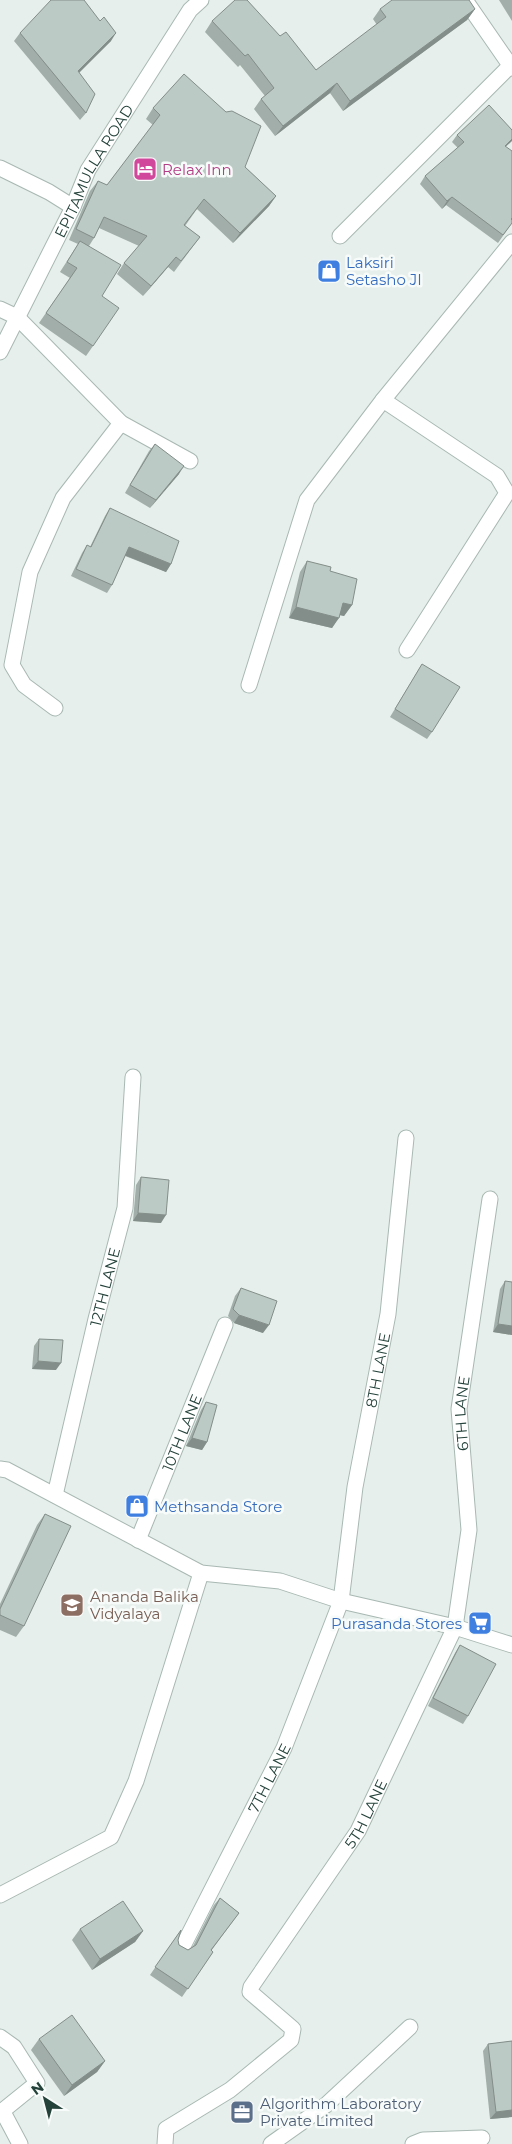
<svg xmlns="http://www.w3.org/2000/svg" width="512" height="2144" viewBox="0 0 512 2144" font-family="Montserrat,sans-serif">
<rect width="100%" height="100%" fill="#e6efeb"/>
<g fill="none" stroke-linecap="round" stroke-linejoin="round">
<g stroke="#a8b8b2" stroke-width="17">
<g id="street">
<polyline points="465,0 512,68"/>
<polyline points="0,168 49,192 73,207"/>
<polyline points="340,236 510,66"/>
<polyline points="0,309 17,317 121,423 190,461"/>
<path id="s1" d="M0,352L73,207L88,170L190,10L201,0"/>
<polyline points="383,400 497,476 507,493 407,650"/>
<polyline points="249,685 307,500 383,400 512,242"/>
<polyline points="55,708 24,685 12,665 30,572 63,498 121,423"/>
<polyline points="0,1469 7,1470 201,1573 280,1581 341,1601 455,1627 512,1645"/>
<path id="s2" d="M55,1495L96,1319L125,1208L133,1077"/>
<path id="s3" d="M138,1540L225,1325"/>
<polyline points="0,1895 111,1837 136,1781 201,1573"/>
<path id="s4" d="M182,1948L284,1748L341,1601L355,1487L388,1314L406,1138"/>
<polyline points="0,2037 14,2047 37,2083 0,2113"/>
<polyline points="3,2112 20,2144"/>
<path id="s5" d="M165,2144L166,2129L230,2090L291,2040L293,2029L250,1992L251,1987L358,1831L455,1627L469,1530L459,1409L490,1199"/>
<polyline points="271,2144 326,2105 410,2027"/>
<polyline points="413,2144 423,2140 482,2138"/>
</g>
</g>
<use href="#street" stroke="#fff" stroke-width="15"/>
</g>
<g fill="#a1aea9">
<polygon points="499,0 512,0 512,21"/>
<polygon points="380,9 475,9 467,20 343,111 330,93 275,136 254,109 261,99 265,96 240,65 238,67 205,32 212,21 280,36 316,70 377,25 373,19"/>
<polygon points="20,33 111,41 79,72 86,113 80,120 14,41"/>
<polygon points="153,108 245,167 276,196 269,206 233,243 197,209 185,226 200,237 174,272 168,267 143,296 117,274 124,263 139,246 99,228 94,238 89,246 102,296 93,346 86,356 39,323 70,278 60,272 78,244 69,240 90,191 98,181 107,185 153,125 146,119"/>
<polygon points="457,135 506,147 512,223 498,243 446,205 442,209 420,184 425,176 458,148 452,142"/>
<polygon points="155,444 179,474 150,508 125,493 149,451"/>
<polygon points="110,508 171,564 166,572 125,556 112,585 107,593 71,576 82,553 87,545 90,547 105,516"/>
<polygon points="307,561 330,571 352,605 344,616 340,615 332,628 289,618 300,572"/>
<polygon points="422,664 432,732 427,739 390,717"/>
<polygon points="141,1177 161,1223 133,1221 136,1185"/>
<polygon points="505,1281 512,1335 493,1332 500,1289"/>
<polygon points="241,1288 263,1333 234,1323 228,1316 235,1296"/>
<polygon points="39,1339 56,1370 32,1369 34,1346"/>
<polygon points="206,1402 207,1442 202,1450 186,1446 201,1410"/>
<polygon points="45,1514 24,1626 16,1637 0,1630 0,1604 37,1525"/>
<polygon points="460,1645 468,1716 463,1724 428,1706 455,1653"/>
<polygon points="220,1898 239,1913 211,1951 213,1952 182,1997 150,1975 181,1930 178,1940 179,1945 188,1950 193,1946 214,1905"/>
<polygon points="80,1929 143,1931 135,1942 92,1970 72,1940"/>
<polygon points="39,2039 105,2061 97,2072 64,2096 31,2050"/>
<polygon points="512,2041 512,2117 490,2119 483,2051 488,2044"/>
</g>
<g fill="#838d89">
<polygon points="475,9 467,20 343,111 350,101"/>
<polygon points="116,33 111,41 73,79 78,71"/>
<polygon points="337,83 330,93 275,136 283,126"/>
<polygon points="512,139 512,141 499,153 505,146"/>
<polygon points="276,196 269,206 233,243 240,233"/>
<polygon points="452,197 446,205 442,209 447,201"/>
<polygon points="176,257 168,267 143,296 151,286"/>
<polygon points="184,466 179,474 150,508 156,500"/>
<polygon points="129,547 171,564 166,572 124,555"/>
<polygon points="343,603 352,605 344,616 335,614"/>
<polygon points="296,607 339,618 332,628 289,618"/>
<polygon points="138,1213 166,1215 161,1223 133,1221"/>
<polygon points="239,1315 269,1325 263,1333 234,1323"/>
<polygon points="498,1324 512,1326 512,1335 493,1332"/>
<polygon points="38,1361 61,1363 56,1370 32,1369"/>
<polygon points="192,1438 207,1442 202,1450 186,1446"/>
<polygon points="143,1931 135,1942 92,1970 100,1959"/>
<polygon points="105,2061 97,2072 64,2096 72,2085"/>
<polygon points="512,2110 512,2117 490,2119 496,2112"/>
</g>
<g fill="#bbcac4" stroke="#838d89">
<polygon points="51,0 84,0 100,21 104,17 116,33 78,71 95,94 86,113 20,33"/>
<polygon points="235,0 247,0 280,36 286,32 316,70 386,17 380,9 392,0 469,0 475,9 350,101 337,83 283,126 261,99 274,88 248,54 245,56 212,21"/>
<polygon points="184,74 226,112 232,111 261,126 245,167 276,196 240,233 204,199 184,225 200,237 181,261 176,257 151,286 124,263 147,236 104,217 94,238 76,229 98,181 107,185 160,115 153,108"/>
<polygon points="489,105 512,130 512,139 505,146 512,151 512,218 511,219 512,220 512,223 503,235 452,197 447,201 425,176 464,142 457,135"/>
<polygon points="80,241 121,265 102,296 119,308 93,346 46,313 77,268 67,262"/>
<polygon points="155,444 184,466 156,500 130,485"/>
<polygon points="110,508 179,541 171,564 129,547 112,585 76,569 87,545 91,547"/>
<polygon points="307,561 331,567 330,571 357,579 352,605 343,603 339,618 296,607"/>
<polygon points="422,664 460,687 432,732 395,709"/>
<polygon points="141,1177 169,1180 166,1215 138,1213"/>
<polygon points="505,1281 512,1282 512,1326 498,1324"/>
<polygon points="241,1288 277,1301 269,1325 239,1315 233,1309"/>
<polygon points="39,1339 63,1340 61,1363 38,1361"/>
<polygon points="206,1402 217,1405 207,1442 192,1438"/>
<polygon points="45,1514 71,1526 24,1626 0,1615 0,1609"/>
<polygon points="460,1645 496,1664 468,1716 433,1698"/>
<polygon points="220,1898 239,1913 211,1950 213,1952 188,1989 155,1967 181,1930 178,1940 179,1945 188,1950 196,1945"/>
<polygon points="123,1901 143,1931 100,1959 80,1929"/>
<polygon points="72,2015 105,2061 72,2085 39,2039"/>
<polygon points="512,2041 512,2110 496,2112 488,2044"/>
</g>
<defs>
<g id="hotel-square" transform="scale(1.25)"><rect x="-9" y="-9" width="18" height="18" rx="4" fill="#d1479c" stroke="#f7fbf9"/><path d="M-6-4.5h1.5V1H6V5H4.5V3h-9V5H-6ZM-4 0a1.8 1.8 0 1 1 3.6 0ZM.5 0V-2.5h3Q6-2.5 6 0Z" fill="#fff"/></g>
<g id="shop-square" transform="scale(1.25)"><rect x="-9" y="-9" width="18" height="18" rx="4" fill="#3f7fe0" stroke="#f7fbf9"/><path d="M-5-2.5h2.3a2.7 3.5 0 0 1 5.4 0H5L5.5 6h-11ZM-1.5-2.5h3a1.5 2.3 0 0 0-3 0Z" fill="#fff"/></g>
<g id="school-square" transform="scale(1.25)"><rect x="-9" y="-9" width="18" height="18" rx="4" fill="#8d6e63" stroke="#f7fbf9"/><path d="M0-5L7-2L0 1L-7-2ZM-4 1L0 2.5L4 1V4Q0 6-4 4Z" fill="#fff"/></g>
<g id="supermarket-square" transform="scale(1.25)"><rect x="-9" y="-9" width="18" height="18" rx="4" fill="#3f7fe0" stroke="#f7fbf9"/><path d="M-6-5.5h2.5l.6 2H6L4.5 2H-2.5L-4.4-4H-6ZM-1.5 3.2a1.3 1.3 0 1 0 .1 0ZM3 3.2a1.3 1.3 0 1 0 .1 0Z" fill="#fff"/></g>
<g id="office-square" transform="scale(1.25)"><rect x="-9" y="-9" width="18" height="18" rx="4" fill="#5c6f8a" stroke="#f7fbf9"/><path d="M-6-3h4V-5.5h4V-3h4V5H-6ZM-1-4.5V-3h2v-1.5ZM-6 0V1H6V0Z" fill="#fff"/></g>
</defs>
<g fill-rule="evenodd">
<use href="#hotel-square" x="145" y="169"/>
<use href="#shop-square" x="329" y="271"/>
<use href="#shop-square" x="137" y="1506"/>
<use href="#school-square" x="72" y="1605"/>
<use href="#supermarket-square" x="480" y="1623"/>
<use href="#office-square" x="242" y="2112"/>
</g>
<g text-anchor="middle" dominant-baseline="central" stroke-width="5" stroke-linejoin="round" paint-order="stroke">
<g font-size="15" fill="#b23c85" stroke="#f7fbf9" text-anchor="start">
<text x="162" y="169">Relax Inn</text>
</g>
<g font-size="15" fill="#24423a" stroke="#f7fbf9">
<text stroke="none"><textPath href="#s1" startOffset="204">EPITAMULLA ROAD</textPath></text>
<text stroke="none"><textPath href="#s2" startOffset="214">12TH LANE</textPath></text>
<text stroke="none"><textPath href="#s4" startOffset="616">8TH LANE</textPath></text>
<text stroke="none"><textPath href="#s5" startOffset="872">6TH LANE</textPath></text>
<text stroke="none"><textPath href="#s3" startOffset="116">10TH LANE</textPath></text>
<text stroke="none"><textPath href="#s4" startOffset="191">7TH LANE</textPath></text>
<text stroke="none"><textPath href="#s5" startOffset="450">5TH LANE</textPath></text>
</g>
<g font-size="15" fill="#366cbe" stroke="#f7fbf9" text-anchor="start">
<text x="346" y="262">Laksiri<tspan x="346" dy="17">Setasho JI</tspan></text>
<text x="154" y="1506">Methsanda Store</text>
<text x="462" y="1623" text-anchor="end">Purasanda Stores</text>
</g>
<g font-size="15" fill="#785e54" stroke="#f7fbf9" text-anchor="start">
<text x="90" y="1596">Ananda Balika<tspan x="90" dy="17">Vidyalaya</tspan></text>
</g>
<g font-size="15" fill="#4e5e75" stroke="#f7fbf9" text-anchor="start">
<text x="260" y="2103">Algorithm Laboratory<tspan x="260" dy="17">Private Limited</tspan></text>
</g>
</g>
<g transform="translate(45 2099) rotate(324)" stroke="#f7fbf9" stroke-width="4" paint-order="stroke">
<path d="M0-4L9 19L0 12L-9 19Z" fill="#24423a"/>
<text y="-8" font-size="14" font-weight="bold" text-anchor="middle" fill="#24423a">N</text>
</g>
</svg>
